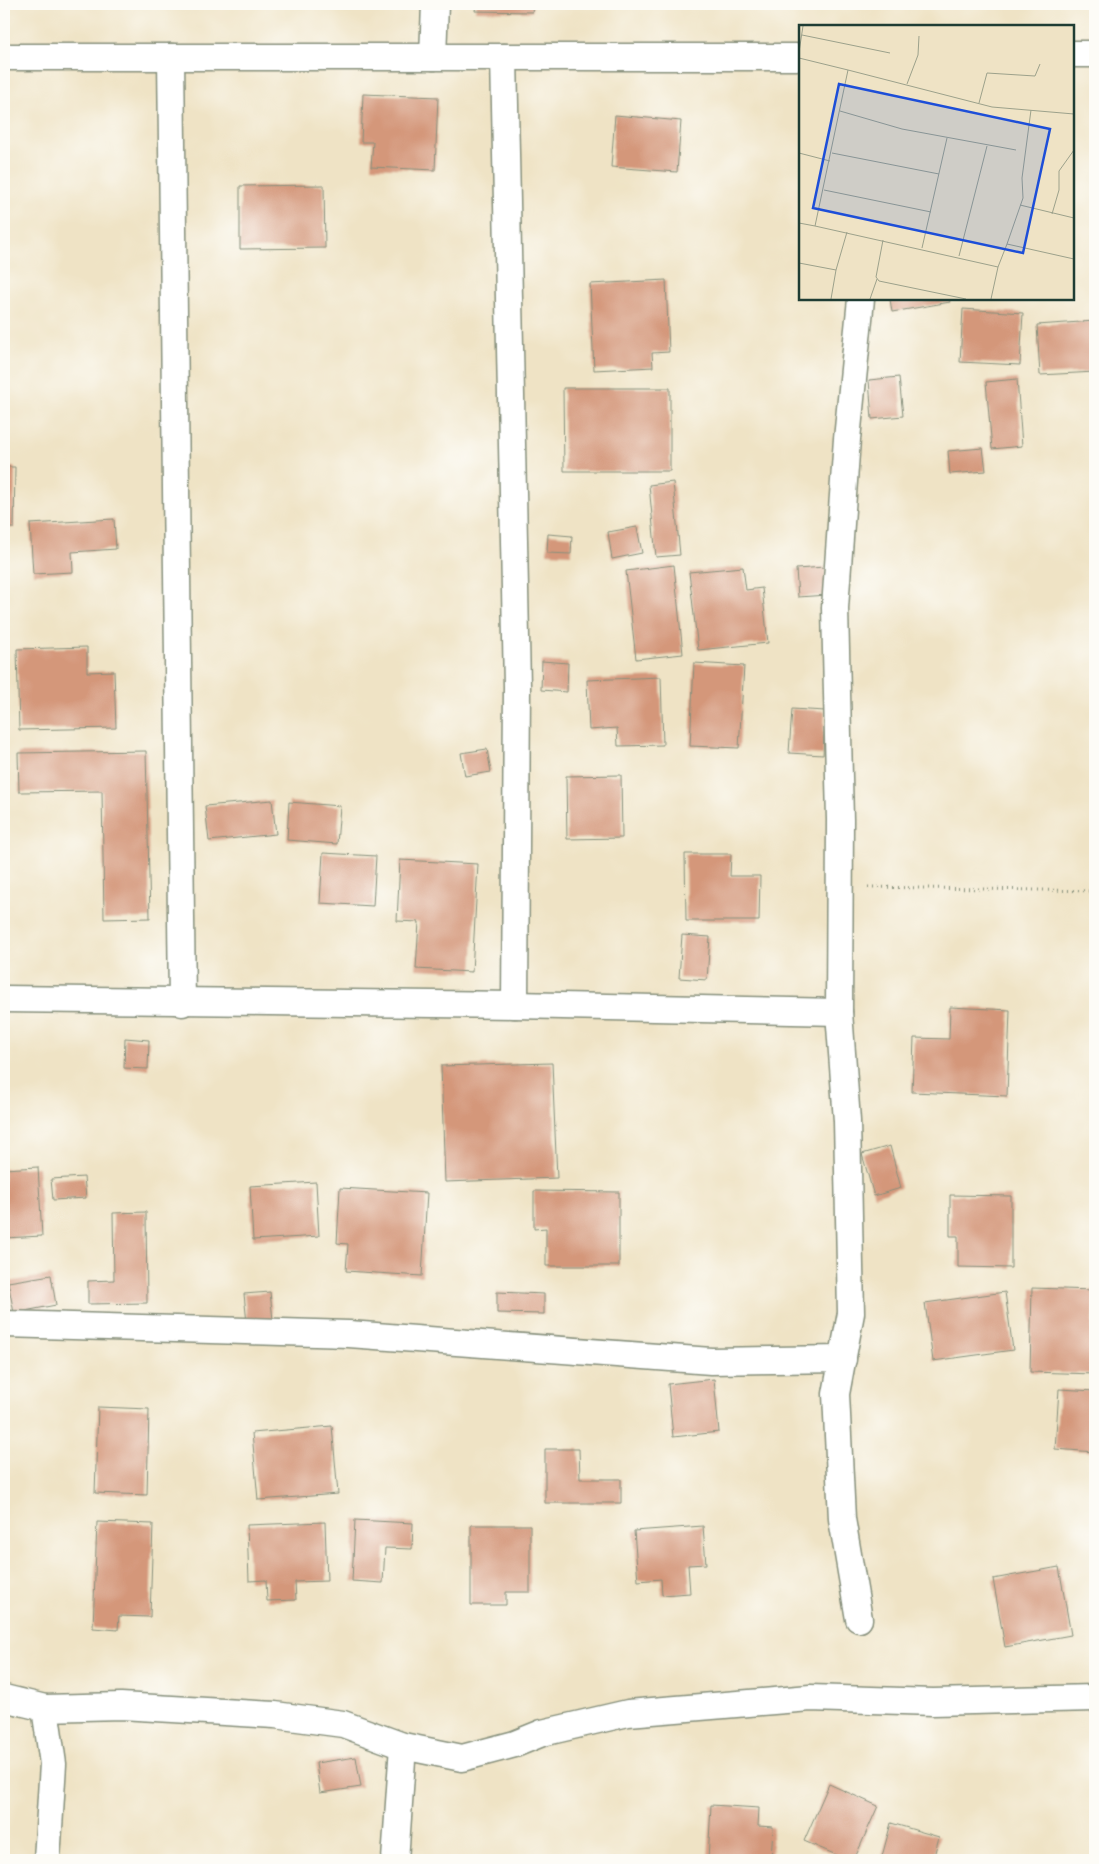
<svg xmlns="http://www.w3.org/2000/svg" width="1099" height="1864" viewBox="0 0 1099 1864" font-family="'Shantell Sans',sans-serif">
<rect width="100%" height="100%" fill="#fdfcf7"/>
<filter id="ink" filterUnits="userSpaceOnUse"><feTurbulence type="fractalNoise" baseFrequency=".02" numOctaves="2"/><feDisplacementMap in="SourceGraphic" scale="10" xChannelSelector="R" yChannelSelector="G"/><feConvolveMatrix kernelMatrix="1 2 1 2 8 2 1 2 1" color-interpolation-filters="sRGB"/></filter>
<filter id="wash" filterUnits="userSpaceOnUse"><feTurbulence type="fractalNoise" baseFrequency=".0096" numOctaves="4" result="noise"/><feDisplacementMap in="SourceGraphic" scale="20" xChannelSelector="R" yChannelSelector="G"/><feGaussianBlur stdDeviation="1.12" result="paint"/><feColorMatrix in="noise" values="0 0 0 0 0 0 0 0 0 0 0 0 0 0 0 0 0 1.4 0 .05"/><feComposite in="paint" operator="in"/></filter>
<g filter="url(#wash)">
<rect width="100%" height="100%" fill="#efe3c5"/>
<g id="blocks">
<g fill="#d4977a">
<polygon points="476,4 533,4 532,12 475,11"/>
<polygon points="363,94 438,97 435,170 371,167 373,142 361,142"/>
<polygon points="615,115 681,121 677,172 611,167"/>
<polygon points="324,185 325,248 240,249 240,186"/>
<polygon points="4,233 6,233 7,260 4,260"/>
<polygon points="666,280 669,352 652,353 653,367 594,370 590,284"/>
<polygon points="890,299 949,299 950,302 892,312"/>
<polygon points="963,309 1023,313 1020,365 960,362"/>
<polygon points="1095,321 1095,372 1040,375 1037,325"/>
<polygon points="899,377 903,416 872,419 869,380"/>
<polygon points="1017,379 1022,446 992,449 986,382"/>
<polygon points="563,388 670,388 670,471 564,471"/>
<polygon points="983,448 986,471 950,474 948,451"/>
<polygon points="4,467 15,467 14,528 4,528"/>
<polygon points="673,482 680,555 656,557 649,485"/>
<polygon points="114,519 116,549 72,552 73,572 33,574 30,524"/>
<polygon points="637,527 642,553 612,559 608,532"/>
<polygon points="548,534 572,536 571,554 547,553"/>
<polygon points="674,565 683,654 636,659 626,571"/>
<polygon points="743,567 746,590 762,588 768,643 698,650 689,572"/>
<polygon points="825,567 827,595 798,597 796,569"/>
<polygon points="87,647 87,672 114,671 116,728 19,730 17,649"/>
<polygon points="542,661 568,663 567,692 541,690"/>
<polygon points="694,663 744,666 739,748 690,746"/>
<polygon points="661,677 663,745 618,746 617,728 589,730 587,680"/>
<polygon points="792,709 825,711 823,755 789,753"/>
<polygon points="487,749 491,772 465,776 461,753"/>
<polygon points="146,751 150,918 104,919 102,791 19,792 18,753"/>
<polygon points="621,775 622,838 567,839 566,776"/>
<polygon points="272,800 276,834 209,841 205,806"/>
<polygon points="289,802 340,806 337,844 287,840"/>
<polygon points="323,853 376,856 373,906 320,903"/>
<polygon points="685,854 731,854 730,876 760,876 759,921 686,921"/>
<polygon points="400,860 478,864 472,972 416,969 419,922 397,921"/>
<polygon points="682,935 710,937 707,980 679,978"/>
<polygon points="950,1007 1010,1010 1007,1096 912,1092 914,1038 949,1039"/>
<polygon points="125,1038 149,1040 148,1069 124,1068"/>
<polygon points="552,1063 557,1178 445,1182 441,1066"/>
<polygon points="890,1146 901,1188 874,1196 862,1154"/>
<polygon points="38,1167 42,1236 4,1238 4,1169"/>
<polygon points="84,1177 86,1198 53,1200 51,1179"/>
<polygon points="316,1182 319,1236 253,1240 250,1186"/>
<polygon points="340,1188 427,1193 422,1276 346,1271 348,1244 337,1243"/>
<polygon points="534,1191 619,1192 619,1266 546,1266 546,1228 534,1229"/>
<polygon points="950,1195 1011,1196 1011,1268 958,1267 958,1236 950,1236"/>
<polygon points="146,1212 147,1303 88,1304 88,1281 114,1280 113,1213"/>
<polygon points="51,1275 56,1305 14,1313 8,1282"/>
<polygon points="1032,1288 1094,1290 1092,1331 1095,1332 1095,1374 1030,1372"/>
<polygon points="270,1292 273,1320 247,1323 244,1294"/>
<polygon points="497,1292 544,1294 544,1314 497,1313"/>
<polygon points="1005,1292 1013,1350 933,1361 925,1303"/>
<polygon points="714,1379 719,1432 673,1437 668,1384"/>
<polygon points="1059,1389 1095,1391 1095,1452 1055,1449"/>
<polygon points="98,1407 149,1409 147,1495 95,1493"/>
<polygon points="332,1426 338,1494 258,1500 252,1433"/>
<polygon points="545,1449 579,1449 580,1479 621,1479 621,1503 545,1503"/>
<polygon points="355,1520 413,1523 412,1549 385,1548 383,1583 352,1581"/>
<polygon points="97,1522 153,1524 150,1617 119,1616 118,1630 93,1628"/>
<polygon points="325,1522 327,1581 295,1582 296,1600 267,1601 266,1580 249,1581 247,1525"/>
<polygon points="471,1525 530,1525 530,1592 506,1592 506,1605 471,1605"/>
<polygon points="703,1526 706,1564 688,1565 690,1593 662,1595 661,1579 638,1581 634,1531"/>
<polygon points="1059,1567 1071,1635 1005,1647 993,1579"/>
<polygon points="356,1757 361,1787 320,1793 316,1763"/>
<polygon points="829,1784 878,1806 854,1860 848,1860 804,1841"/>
<polygon points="711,1805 759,1808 758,1826 773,1827 771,1860 708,1860"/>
<polygon points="891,1823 939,1837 933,1860 881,1860"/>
</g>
</g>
</g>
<g filter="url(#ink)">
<use href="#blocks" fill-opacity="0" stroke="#87907c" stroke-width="1"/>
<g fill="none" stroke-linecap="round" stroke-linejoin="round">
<g stroke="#87907c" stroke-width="29">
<g id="minor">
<polyline points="1073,54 1095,54"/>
<polyline points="4,57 800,57"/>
<polyline points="171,57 182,1003"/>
<polyline points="433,57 435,4"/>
<polyline points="504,57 517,686 515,1005"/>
<polyline points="4,999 515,1005 839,1012"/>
<polyline points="4,1324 349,1334 711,1361 843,1359"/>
<polyline points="859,1619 842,1519 836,1394 851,1313 847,1121 839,1012 840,820 835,608 847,439 861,299"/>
<polyline points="4,1698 45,1708 53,1764 47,1860"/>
<polyline points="45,1708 121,1706 275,1715 343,1724 403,1746 462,1758 515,1744 542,1733 628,1713 810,1698 933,1702 1095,1698"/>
<polyline points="395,1860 403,1746"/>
</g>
</g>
<polyline stroke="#87907c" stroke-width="3" stroke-dasharray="1 4" stroke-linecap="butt" points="868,887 1095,891"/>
<use href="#minor" stroke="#fff" stroke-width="26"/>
</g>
</g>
<g transform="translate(799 25)">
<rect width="275" height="275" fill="#efe3c5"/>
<path fill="none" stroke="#9ca18b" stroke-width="1" d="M3,10L91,28M0,27L4,1M0,33L49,45L16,201L0,198M49,45L193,82L275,89M108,59L119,30L120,11M180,78L188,48L236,51L241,39M41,86L103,104L217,125M0,128L31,136M33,128L140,149M25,165L132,187M221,180L275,193M253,189L260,165V146L275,125M16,201L199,242L208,219L275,234M84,215L77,252L80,256L167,274M208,219L224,173L223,153L232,85M123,223L148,113M160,231L188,121M0,238L37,245L48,207M32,274L37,245M71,274L78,254M192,274L199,242"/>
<path fill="#1d4ed8" fill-opacity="0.15" stroke="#1d4ed8" stroke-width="2.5" d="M40,59L251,104L224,228L14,183Z"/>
<rect width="275" height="275" fill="none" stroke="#1f3d34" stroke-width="2.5"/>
</g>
<rect width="1099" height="1864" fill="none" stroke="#fdfcf7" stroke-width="20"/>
</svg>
